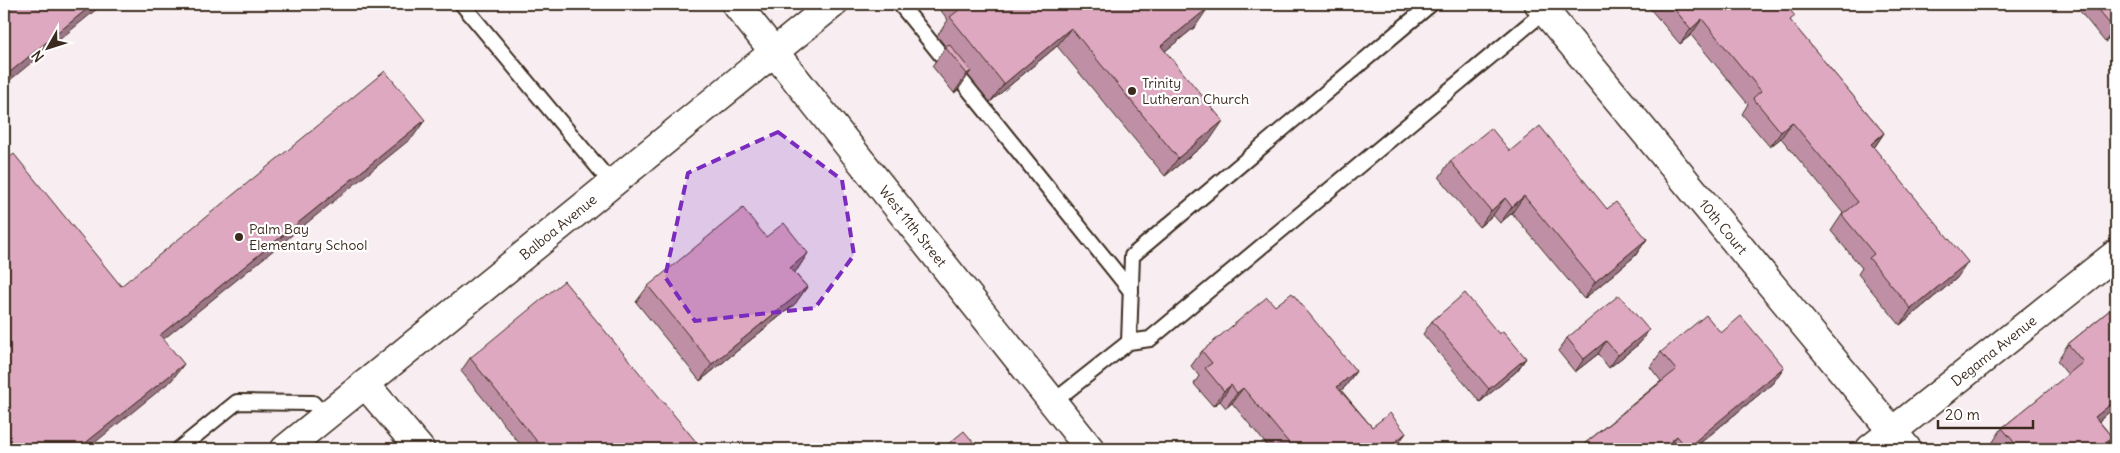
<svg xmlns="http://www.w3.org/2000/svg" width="2120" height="453" viewBox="0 0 2120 453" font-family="Delius,sans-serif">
<rect width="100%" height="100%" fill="#f8eef2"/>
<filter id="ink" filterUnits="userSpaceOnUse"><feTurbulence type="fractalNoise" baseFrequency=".02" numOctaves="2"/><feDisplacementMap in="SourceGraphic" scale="10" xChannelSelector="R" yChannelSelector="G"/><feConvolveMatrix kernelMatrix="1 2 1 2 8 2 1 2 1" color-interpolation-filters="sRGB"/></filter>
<g filter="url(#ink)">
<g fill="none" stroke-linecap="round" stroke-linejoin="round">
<g stroke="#3b2a1e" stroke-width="18">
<g id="service">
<polyline points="462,4 612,184"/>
<polyline points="900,4 1131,291"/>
<polyline points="1129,342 1132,256 1431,4"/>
<polyline points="1053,402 1129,342 1150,339 1545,11"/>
<polyline points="179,449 237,402 313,403 325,416"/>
</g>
</g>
<g stroke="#3b2a1e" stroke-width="31">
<g id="minor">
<path id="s1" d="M1539,4L1907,449"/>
<polyline points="365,384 420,449"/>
<path id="s2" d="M1870,449L2116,254"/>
</g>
</g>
<g stroke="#3b2a1e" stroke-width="31">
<g id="tertiary">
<path id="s3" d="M285,449L833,4"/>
</g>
</g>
<g stroke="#3b2a1e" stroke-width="31">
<g id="secondary">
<path id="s4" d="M736,4L1090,449"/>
</g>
</g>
<use href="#service" stroke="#fff" stroke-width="14"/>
<use href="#minor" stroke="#fff" stroke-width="28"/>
<use href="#tertiary" stroke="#fff" stroke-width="28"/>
<use href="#secondary" stroke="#fff" stroke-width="28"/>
</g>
<g fill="#bf90a5" stroke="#3b2a1e">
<polygon points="936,4 1204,4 1195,27 1165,51 1210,140 1165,176 1057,46 990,102 968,75 958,90 954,93 932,66 946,47 937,36 948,20"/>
<polygon points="1646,4 1785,4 1791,22 1884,133 1874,148 1957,278 1900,325 1858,274 1862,268 1831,231 1843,213 1781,138 1770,147 1742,114 1748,104 1691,35 1680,44"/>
<polygon points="2074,4 2116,4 2116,33 2105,42"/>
<polygon points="1510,151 1607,209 1647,239 1635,256 1584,299 1512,213 1500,223 1493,215 1479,227 1439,178 1450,161"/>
<polygon points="766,237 808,253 797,270 794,272 807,287 795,304 700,381 636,302 648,286"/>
<polygon points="2116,305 2116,406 2099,421 2112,437 2103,449 1994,449 1991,445 2002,428 2068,375 2057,361 2068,344"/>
<polygon points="1275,306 1356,371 1345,387 1341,390 1372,427 1406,433 1394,449 1270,449 1232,403 1226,408 1220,401 1213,406 1194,384 1199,376 1191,366 1202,351"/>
<polygon points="1432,321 1499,334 1526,358 1517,371 1480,402 1423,334"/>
<polygon points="1721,333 1784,367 1773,383 1693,449 1578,449 1661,381 1650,367 1661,352"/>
<polygon points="1567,338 1640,343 1609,368 1598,354 1575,372 1558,351"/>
<polygon points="470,358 702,449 524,449 461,371"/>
</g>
<g fill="#9b7686" stroke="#3b2a1e">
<polygon points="93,4 103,4 4,85 4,77"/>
<polygon points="1208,8 1195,27 1148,65 1161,46"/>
<polygon points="1702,19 1691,35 1680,44 1691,29"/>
<polygon points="1071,28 1057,46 990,102 1004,84"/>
<polygon points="2116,28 2116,33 2105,42 2114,29"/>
<polygon points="971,71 958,90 954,93 967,74"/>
<polygon points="425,120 413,137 149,351 160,335"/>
<polygon points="1223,121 1210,140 1165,176 1178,158"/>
<polygon points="1792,122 1781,138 1770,147 1781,132"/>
<polygon points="1884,133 1873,149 1871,144"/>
<polygon points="1524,196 1512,213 1500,223 1512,207"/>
<polygon points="1505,198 1493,215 1479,227 1491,211"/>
<polygon points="1647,239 1635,256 1584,299 1595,282"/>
<polygon points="808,253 797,270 779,284 790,268"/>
<polygon points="1968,262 1957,278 1900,325 1911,309"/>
<polygon points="807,287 795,304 700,381 712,364"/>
<polygon points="1649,330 1640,343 1609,368 1618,355"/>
<polygon points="1606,341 1598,354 1575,372 1584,359"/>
<polygon points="1526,358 1517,371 1480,402 1489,389"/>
<polygon points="184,364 172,380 87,449 78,449"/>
<polygon points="1784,367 1773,383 1693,449 1685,449"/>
<polygon points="1356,371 1345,387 1327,402 1337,387"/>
<polygon points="1231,385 1220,401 1213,406 1224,391"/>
<polygon points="1243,388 1232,403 1226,408 1237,393"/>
<polygon points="2116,400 2116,406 2084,434 2095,417"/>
<polygon points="1406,433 1395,448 1394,449 1387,449"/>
<polygon points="1677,436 1668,449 1662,449"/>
<polygon points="2112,437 2103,449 2096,449"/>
</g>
<g fill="#dea8c0" stroke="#3b2a1e">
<polygon points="4,4 93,4 4,77"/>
<polygon points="964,4 1204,4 1208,8 1161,46 1223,121 1178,158 1071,28 1004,84 950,17 965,5"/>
<polygon points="1670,4 1785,4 1795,16 1790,20 1884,133 1871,144 1968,262 1911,309 1869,258 1874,254 1842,215 1858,202 1792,122 1781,132 1753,98 1761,91 1702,19 1691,29"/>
<polygon points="2093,4 2116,4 2116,28 2114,29"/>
<polygon points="949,44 971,71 967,74 945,47"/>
<polygon points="385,71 425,120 160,335 184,364 78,449 4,449 4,162 14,154 121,286"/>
<polygon points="1540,126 1607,209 1616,202 1647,239 1595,282 1524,196 1512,207 1505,198 1491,211 1450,161 1491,128 1510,151"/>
<polygon points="743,208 766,237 784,223 808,253 790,268 807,287 712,364 648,286"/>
<polygon points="564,281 702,449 543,449 470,358"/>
<polygon points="1292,293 1356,371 1337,387 1372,427 1390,413 1406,433 1389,447 1390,449 1294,449 1243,388 1237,393 1231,385 1224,391 1205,368 1212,363 1202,351 1267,297 1275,306"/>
<polygon points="1465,293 1499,334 1503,331 1526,358 1489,389 1432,321"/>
<polygon points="1619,295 1649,330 1618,355 1606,341 1584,359 1567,338"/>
<polygon points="2116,305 2116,400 2095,417 2112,437 2096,449 2020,449 2002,428 2083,362 2068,344"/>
<polygon points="1706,315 1721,333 1741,316 1784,367 1687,448 1677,436 1662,449 1578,449 1676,370 1661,352"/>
<polygon points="964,431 979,449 942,449"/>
</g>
</g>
<path fill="#7b2cbf" fill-opacity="0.2" stroke="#7b2cbf" stroke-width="4" stroke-dasharray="10 6" stroke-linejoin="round" d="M778,132L842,180L854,255L815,308L695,321L665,277L688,173Z"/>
<g fill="#3b2a1e" stroke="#fff" stroke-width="2">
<circle cx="1132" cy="91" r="5"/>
<circle cx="239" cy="237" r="5"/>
</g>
<g text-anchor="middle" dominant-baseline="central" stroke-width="4.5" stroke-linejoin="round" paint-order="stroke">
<g font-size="14" fill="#3b2a1e" stroke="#fff" text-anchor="start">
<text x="1142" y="83">Trinity<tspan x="1142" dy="16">Lutheran Church</tspan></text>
<text x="249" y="229">Palm Bay<tspan x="249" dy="16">Elementary School</tspan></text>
</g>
<g font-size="14" fill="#3b2a1e" stroke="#fff">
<text stroke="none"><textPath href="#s4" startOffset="284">West 11th Street</textPath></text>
<text stroke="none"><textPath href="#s1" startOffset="289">10th Court</textPath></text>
<text stroke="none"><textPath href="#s3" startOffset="352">Balboa Avenue</textPath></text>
<text stroke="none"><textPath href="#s2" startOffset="158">Degama Avenue</textPath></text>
</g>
</g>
<rect width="2120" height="453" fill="none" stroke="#fff" stroke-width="20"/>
<rect x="10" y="10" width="2100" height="433" fill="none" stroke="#3b2a1e" stroke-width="2" filter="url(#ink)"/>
<g transform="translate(48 48) rotate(231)" stroke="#ffffff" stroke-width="4" paint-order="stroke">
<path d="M0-4L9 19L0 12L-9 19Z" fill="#3b2a1e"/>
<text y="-8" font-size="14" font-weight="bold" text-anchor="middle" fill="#3b2a1e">N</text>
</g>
<path d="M1938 420v8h95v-8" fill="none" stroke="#3b2a1e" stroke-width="2.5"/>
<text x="1945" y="420" font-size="15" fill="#3b2a1e" stroke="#ffffff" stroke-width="4" paint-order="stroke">20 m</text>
</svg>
